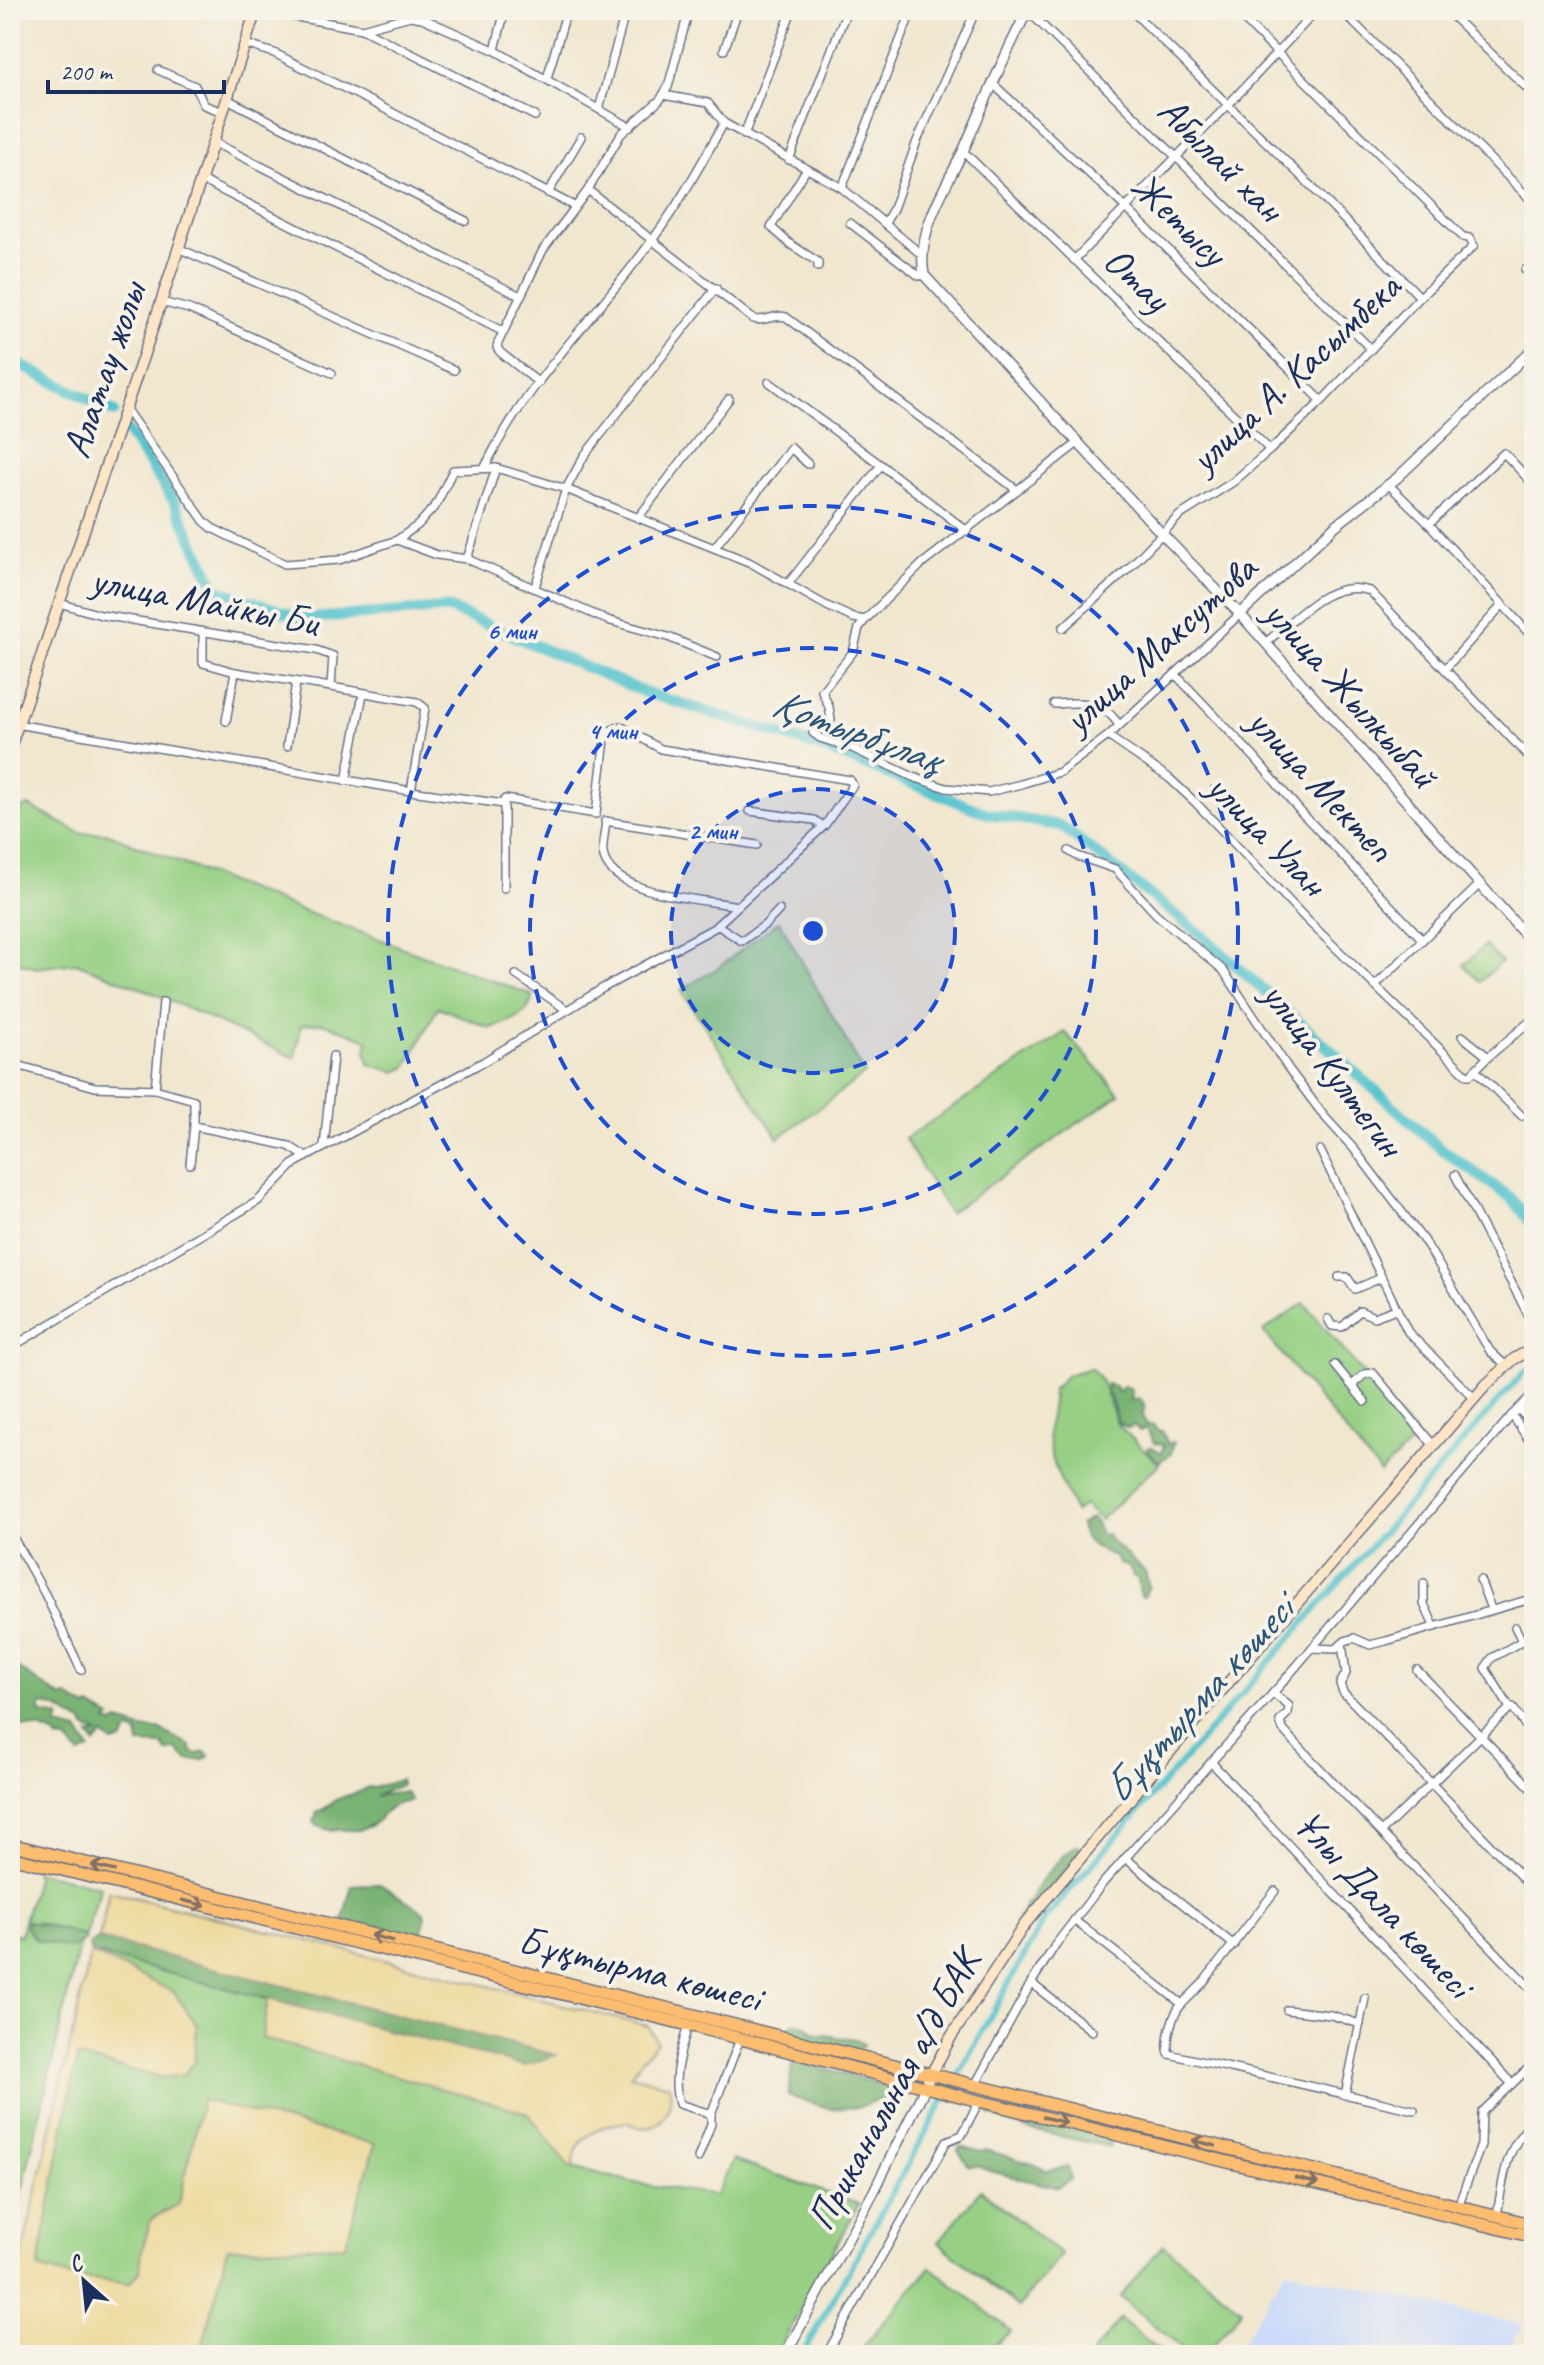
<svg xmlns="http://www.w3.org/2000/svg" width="1544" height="2365" viewBox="0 0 1544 2365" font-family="Caveat,sans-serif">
<rect width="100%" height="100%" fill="#f7f3e8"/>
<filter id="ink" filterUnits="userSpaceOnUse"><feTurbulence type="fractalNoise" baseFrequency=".0125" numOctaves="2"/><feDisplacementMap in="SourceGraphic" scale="16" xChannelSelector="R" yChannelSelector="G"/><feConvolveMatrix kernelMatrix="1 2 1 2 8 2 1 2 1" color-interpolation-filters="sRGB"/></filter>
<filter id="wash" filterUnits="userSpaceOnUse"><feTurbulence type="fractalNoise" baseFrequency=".006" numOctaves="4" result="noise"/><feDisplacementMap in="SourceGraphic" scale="32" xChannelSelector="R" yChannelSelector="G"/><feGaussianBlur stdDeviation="1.8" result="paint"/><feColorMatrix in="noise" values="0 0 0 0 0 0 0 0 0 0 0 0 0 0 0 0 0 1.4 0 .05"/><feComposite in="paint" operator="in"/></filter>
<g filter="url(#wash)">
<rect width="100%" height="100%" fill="#f1e7cf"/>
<polygon fill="#ccdbf9" points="1285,2270 1523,2325 1504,2355 1235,2355"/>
<g fill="#97d084" stroke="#598071" stroke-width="2">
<path d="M29,806L80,833H106L300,910L532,995C533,1015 506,1023 490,1028L438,1007L406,1068L395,1072L369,1064L366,1052L368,1040L322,1023L301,1025L295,1058L158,995L76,963L36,968L10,960V827L22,808Z"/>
<polygon points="779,921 865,1074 778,1138 681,990 718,968"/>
<polygon points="1485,945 1501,962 1480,982 1464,965"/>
<polygon points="1065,1032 1120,1094 949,1213 905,1139"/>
<polygon points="1304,1303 1417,1438 1380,1473 1263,1331"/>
<path d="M1091,1368L1102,1381L1117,1424L1159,1464L1100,1520L1084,1505L1075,1512C1064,1487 1046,1455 1048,1427C1050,1414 1053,1402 1053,1389L1067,1375Z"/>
<polygon points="35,1871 101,1887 85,1936 35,1922 80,1943 10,2241 10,1933 20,1935 36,1878"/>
<polygon points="91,1953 268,1999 263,2038 528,2113 569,2166 639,2184 716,2195 733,2160 859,2204 776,2355 200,2355 228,2248 345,2246 375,2144 202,2101 179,2204 151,2219 142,2251 140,2272 129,2284 66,2276 38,2268 77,2056 163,2078 174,1993"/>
<polygon points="996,2096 1398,2196 1401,2198 995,2100"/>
<polygon points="981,2190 1061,2255 1018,2307 938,2242"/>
<polygon points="1163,2245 1242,2310 1205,2355 1190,2355 1120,2297"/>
<polygon points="931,2267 1011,2331 984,2355 864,2355 859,2351"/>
<polygon points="1120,2319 1166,2355 1091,2355"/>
</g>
<g fill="#79b272" stroke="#4a7068" stroke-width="2">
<polygon points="1107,1384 1115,1386 1118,1392 1124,1386 1132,1391 1131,1400 1138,1398 1143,1402 1145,1409 1142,1413 1147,1425 1154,1425 1156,1430 1162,1431 1168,1444 1174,1442 1171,1454 1159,1462 1147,1451 1148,1447 1152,1447 1161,1453 1164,1445 1154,1443 1146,1428 1140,1431 1133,1425 1129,1428 1118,1423 1110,1397 1106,1393"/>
<path d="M1091,1518L1097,1524L1100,1535L1107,1534L1110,1540L1145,1572L1149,1586L1144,1597L1140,1596L1138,1579L1133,1576L1129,1567L1118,1564L1115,1556C1100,1552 1082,1542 1080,1525Z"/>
<path d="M10,1663L62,1698L66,1696L87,1708L90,1706L111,1718L107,1722L114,1724L119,1721L141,1729H159L191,1746V1751L196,1754L205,1752L209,1756L203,1760H187L176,1749L167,1752L163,1745L139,1744L138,1733L129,1730L122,1741L113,1743L103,1735L95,1744L89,1735L98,1733L85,1728L83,1723C69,1717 59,1705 42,1704L40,1710L42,1714L60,1717L57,1726L78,1731L90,1750L79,1754L67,1740L57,1739L56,1735L42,1729L19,1726L10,1720Z"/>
<path d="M400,1780L401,1785L376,1796L405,1792L411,1801C378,1805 388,1820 363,1829C353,1833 342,1827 332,1831L317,1826L314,1822L317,1812C326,1809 328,1806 335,1801C345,1794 359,1795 368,1787L374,1788Z"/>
<path d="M1078,1845L1081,1848L1078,1854L1025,1919H1018L1025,1904L1030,1901C1033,1888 1067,1848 1078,1845Z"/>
<polygon points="380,1884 424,1912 425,1917 420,1941 342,1924 352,1885"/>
<polygon points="27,1921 85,1936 85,1940 72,1949 36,1940 26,1928"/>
<polygon points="99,1939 557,2055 524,2066 91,1953 89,1945"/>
<path d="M794,2023L806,2025L814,2033L860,2041L864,2045C844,2058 811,2041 789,2035L786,2031Z"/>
<polygon points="793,2060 905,2091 900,2104 876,2100 860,2107 832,2109 788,2096"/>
<polygon points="988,2108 1111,2139 1111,2147 1031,2130 989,2114"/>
<polygon points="960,2147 982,2152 986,2150 1036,2165 1046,2171 1068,2167 1071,2178 1058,2188 986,2170 978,2166 969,2166 958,2151"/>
</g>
<g fill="#eeda9e" stroke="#84847e" stroke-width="2">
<path d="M109,1891L648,2026L657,2042L630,2075L669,2085C673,2102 667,2127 645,2128C638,2128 632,2123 626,2123C609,2122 585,2133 577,2149C574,2153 574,2162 574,2168L569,2166L528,2113L262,2038L268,1999L524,2066L556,2055L99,1939Z"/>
<polygon points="91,1953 174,1992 197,2026 194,2062 183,2075 163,2078 77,2057 38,2268 66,2276 129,2284 140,2272 142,2251 151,2219 179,2204 202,2100 375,2144 345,2246 228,2248 200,2355 10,2355 10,2307"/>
</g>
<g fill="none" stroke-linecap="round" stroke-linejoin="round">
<polyline stroke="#57c4ce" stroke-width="6" points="802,2355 1045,1918 1508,1390 1525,1371 1534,1366"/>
<g stroke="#57c4ce" stroke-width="11">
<polyline points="10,360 114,412"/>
<polyline points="127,431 174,501 216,589 304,619 448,608 644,692 817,746 986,813 1061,826 1204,937 1440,1148 1511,1198 1534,1226"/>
</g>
</g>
</g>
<g filter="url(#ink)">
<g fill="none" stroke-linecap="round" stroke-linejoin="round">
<g stroke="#666f86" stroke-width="10">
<g id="minor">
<polyline points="258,10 362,29 535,116"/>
<polyline points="1027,10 1371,349"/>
<polyline points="1131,10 1308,183 1420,297"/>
<polyline points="1341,10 1534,203"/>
<polyline points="1446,10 1534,95"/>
<polyline points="362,29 410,16 422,18 496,51 630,127"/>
<polyline points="245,44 274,53 356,94 574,206"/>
<polyline points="495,50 505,10"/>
<polyline points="724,50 738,10"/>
<polyline points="158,70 195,86 204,105 223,112"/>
<polyline points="547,78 567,10"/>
<polyline points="992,83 1126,208 1322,401"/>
<polyline points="663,95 708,103 724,123 842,188 922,255"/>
<polyline points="227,99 466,221"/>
<polyline points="599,109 626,10"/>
<polyline points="744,135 792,10"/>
<polyline points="213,142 520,296"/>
<polyline points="963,151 1270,450"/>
<polyline points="789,160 847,10"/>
<polyline points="806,170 771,227 790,244 818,262 818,267"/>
<polyline points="201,180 504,332"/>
<polyline points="842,188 912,10"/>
<path d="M588,190L753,319C766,323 773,313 786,317L1017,490"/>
<polyline points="548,193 581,137"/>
<polyline points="850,223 919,276 924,275"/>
<polyline points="885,223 893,209 917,141 976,10"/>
<polyline points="178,248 454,370"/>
<polyline points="1074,260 1227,106 1317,10"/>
<polyline points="1525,270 1534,277"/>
<polyline points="161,302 189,309 332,373"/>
<polyline points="769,382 881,465 788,584"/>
<polyline points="539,383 501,353 497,348 498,343 543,250 588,190 621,134 660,100 668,87 689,10"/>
<polyline points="125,408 204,521 212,528 285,564 339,560 397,540 418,525 436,505 453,470 496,468 566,489 749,562 827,606 853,618 865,620"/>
<polyline points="1079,442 922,564 865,620 859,628 853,652 822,691 829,707 831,720 813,733 820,738 852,748 913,777 946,788 989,792 1021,784 1060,772 1108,736 1240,614"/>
<polyline points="881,465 967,531"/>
<path d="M485,467C526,382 598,315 653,239C680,203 702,162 724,123"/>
<polyline points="1388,484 1429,524 1534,639"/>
<polyline points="638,518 729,399"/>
<polyline points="1429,524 1504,453 1534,485"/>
<polyline points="397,540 437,555 467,559 607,620 668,637 717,657"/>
<polyline points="715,547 791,448 808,464"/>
<polyline points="467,559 496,468"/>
<polyline points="535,587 566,489 584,456 716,288"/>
<polyline points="59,603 101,615 316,650 333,656 331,687 417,702 425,708 411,791 504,804 504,888"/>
<polyline points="1063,628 1129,568 1179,516 1233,482 1270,450 1322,401 1420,297 1474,246 1469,238 1463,237 1234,10"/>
<polyline points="203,632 203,663 235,672 226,721"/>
<path d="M1265,643C1297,619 1327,578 1370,591L1534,762"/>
<polyline points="1445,669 1503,604"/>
<polyline points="235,672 331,687"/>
<polyline points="1175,674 1255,758 1300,811 1422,939"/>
<path d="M1054,704C1082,702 1102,699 1119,725"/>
<polyline points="10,723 411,791"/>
<polyline points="1108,736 1169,778 1196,803 1307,920 1467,1075 1470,1075 1488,1057"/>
<polyline points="287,746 296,682"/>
<polyline points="346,781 363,694"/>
<polyline points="750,811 814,820 823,826"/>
<polyline points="605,821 757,845"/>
<path d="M606,821C605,831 602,843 603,853C609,896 704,899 737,906"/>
<polyline points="1069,851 1077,856 1115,869 1156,914 1223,970 1288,1068 1324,1116 1354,1149 1427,1245 1490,1351 1506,1366"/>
<polyline points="717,925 742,941 766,924 779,910"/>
<polyline points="516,975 567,1010"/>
<polyline points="1375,986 1480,884"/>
<polyline points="1462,1036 1488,1057 1534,1018"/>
<polyline points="10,1063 95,1087 155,1089 194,1100 194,1126 289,1146 306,1157"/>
<polyline points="1475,1070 1522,1116"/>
<polyline points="155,1089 163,1002"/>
<polyline points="324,1147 333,1056"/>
<polyline points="1320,1150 1408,1332 1475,1399"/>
<polyline points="190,1164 194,1126"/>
<polyline points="1455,1175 1534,1326"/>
<polyline points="1339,1277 1347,1277 1355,1289 1381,1278"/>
<polyline points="1328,1319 1332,1326 1342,1327 1360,1311 1374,1317 1396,1309"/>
<polyline points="10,1348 258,1201 295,1163 483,1062 603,988 714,928 825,825 853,785 850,780 661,749 620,726 610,731 605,739 596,814 505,799 502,804"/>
<polyline points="1335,1365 1365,1402"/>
<polyline points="1352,1385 1365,1374 1373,1373 1434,1446"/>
<polyline points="1518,1409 1534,1425"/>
<polyline points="1512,1415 1534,1448"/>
<polyline points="10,1532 45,1594 81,1670"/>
<polyline points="1480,1580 1491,1609"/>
<polyline points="1424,1583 1424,1604 1434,1626"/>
<polyline points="1515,1627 1522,1641 1528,1643 1534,1651"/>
<polyline points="1522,1641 1492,1658 1485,1668 1510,1708 1513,1708 1534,1738"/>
<polyline points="1342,1644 1346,1673 1340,1684 1343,1692 1534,1890"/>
<polyline points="1312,1648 1336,1649 1345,1641 1354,1638 1370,1645 1386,1641 1534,1598"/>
<polyline points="1417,1670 1534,1791"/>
<polyline points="1273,1693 1289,1706 1288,1713 1280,1721 1283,1730 1534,1992"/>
<polyline points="1211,1762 1512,2084"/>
<polyline points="1381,1832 1510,1708"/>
<polyline points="1125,1858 1234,1945"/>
<path d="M1074,1920L1182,2004C1172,2015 1165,2040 1169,2054L1414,2110"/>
<polyline points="1031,1983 1092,2031"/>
<polyline points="1182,2004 1202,1984 1275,1891"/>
<polyline points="1287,2010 1331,2015 1360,2024"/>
<path d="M688,2025C681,2051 671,2077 679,2104L711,2114V2124L698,2158"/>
<polyline points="974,2087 1030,1985 1056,1944 1103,1883 1282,1683 1512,1415 1534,1393"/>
<polyline points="1345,2095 1365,1998"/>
<polyline points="711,2114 740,2039"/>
<polyline points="1458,2206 1481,2145 1482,2112 1534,2063"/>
<path d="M1497,2215C1504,2176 1504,2149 1534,2120"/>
<polyline points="826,2355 947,2141 962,2135 979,2101"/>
</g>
</g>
<g stroke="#666f86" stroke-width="12">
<g id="tertiary">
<path d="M1028,10C1004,55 985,102 964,149C946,188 916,230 924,275L1163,535L1240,614L1534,945"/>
<polyline points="1240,614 1335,526 1397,478 1534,348"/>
<polyline points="785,2355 874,2191 926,2086"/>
</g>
</g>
<g stroke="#666f86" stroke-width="13">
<g id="secondary">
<polyline points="10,748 150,336 256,10"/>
<polyline points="928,2080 951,2037 1025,1924 1228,1683 1486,1385 1514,1359 1534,1348"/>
</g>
</g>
<g stroke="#666f86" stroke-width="14">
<g id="primary">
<polyline points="10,1844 1534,2225"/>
<polyline points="10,1857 688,2025 979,2101 1534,2237"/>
</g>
</g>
<use href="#minor" stroke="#fff" stroke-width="7"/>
<use href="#tertiary" stroke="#fff" stroke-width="9"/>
<use href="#secondary" stroke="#fee5c5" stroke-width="10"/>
<use href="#primary" stroke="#fcbd6f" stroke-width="11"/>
</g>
<defs><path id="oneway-shaft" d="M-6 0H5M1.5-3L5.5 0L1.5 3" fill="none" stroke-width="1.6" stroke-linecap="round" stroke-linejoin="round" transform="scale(2)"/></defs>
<g stroke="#806f66">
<use href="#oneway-shaft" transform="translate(103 1868) rotate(-166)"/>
<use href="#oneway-shaft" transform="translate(194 1903) rotate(14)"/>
<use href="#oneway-shaft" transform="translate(382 1938) rotate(-166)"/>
<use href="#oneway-shaft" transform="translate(1055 2120) rotate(14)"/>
<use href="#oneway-shaft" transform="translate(1204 2143) rotate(-166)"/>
<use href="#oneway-shaft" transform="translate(1307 2181) rotate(14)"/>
</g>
</g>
<circle cx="813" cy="931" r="142" fill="#1d4ed8" fill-opacity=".12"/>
<g fill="none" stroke="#1d4ed8" stroke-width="4" stroke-dasharray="14 10">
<circle cx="813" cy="931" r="142"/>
<circle cx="813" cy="931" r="283"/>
<circle cx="813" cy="931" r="425"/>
</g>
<g text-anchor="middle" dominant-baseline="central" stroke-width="8" stroke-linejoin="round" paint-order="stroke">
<g font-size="40" fill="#1b2f5e" stroke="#f7f3e8">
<text transform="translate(1221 159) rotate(45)">Абылай хан</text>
<text transform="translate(1179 219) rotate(44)">Жетысу</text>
<text transform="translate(1137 279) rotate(44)">Отау</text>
<text transform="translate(104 370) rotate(-71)">Алатау жолы</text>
<text transform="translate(1295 373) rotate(-43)">улица А. Касымбека</text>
<text transform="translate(205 601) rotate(11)">улица Майкы Би</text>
<text transform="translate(1160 644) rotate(-42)">улица Максутова</text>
<text transform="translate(1351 694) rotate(48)">улица Жылкыбай</text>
<text transform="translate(1321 785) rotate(47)">улица Мектеп</text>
<text transform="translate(1267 835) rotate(46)">улица Улан</text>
<text transform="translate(1333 1069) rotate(53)">улица Култегин</text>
<text transform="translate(1383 1903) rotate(47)">Ұлы Дала көшесі</text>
<text transform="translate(640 1969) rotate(14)">Бұқтырма көшесі</text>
<text transform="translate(893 2090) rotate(-61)">Приканальная а/д БАК</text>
</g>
<g font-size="42" font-style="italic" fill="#2a547a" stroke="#f7f3e8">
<text transform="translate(857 731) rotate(20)">Қотырбұлақ</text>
<text transform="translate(1198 1700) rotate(-48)">Бұқтырма көшесі</text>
</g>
</g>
<circle cx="813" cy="931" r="12" fill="#1d4ed8" stroke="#f7f3e8" stroke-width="4"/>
<g font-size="24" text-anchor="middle" font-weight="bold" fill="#1d4ed8" stroke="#f7f3e8" stroke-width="8" stroke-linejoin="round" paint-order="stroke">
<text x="512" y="639">6 мин</text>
<text x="613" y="739">4 мин</text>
<text x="713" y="839">2 мин</text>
</g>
<rect width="1544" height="2365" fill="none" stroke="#f7f3e8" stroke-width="40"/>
<g transform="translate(84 2281) rotate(333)" stroke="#f7f3e8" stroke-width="6" paint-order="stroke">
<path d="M0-6L14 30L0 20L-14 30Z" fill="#1b2f5e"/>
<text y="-12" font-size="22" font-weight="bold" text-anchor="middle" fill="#1b2f5e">С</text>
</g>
<path d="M48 80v12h176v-12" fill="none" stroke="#1b2f5e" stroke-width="4"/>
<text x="60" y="80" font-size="24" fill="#1b2f5e" stroke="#f7f3e8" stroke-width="6" paint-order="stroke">200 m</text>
</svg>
